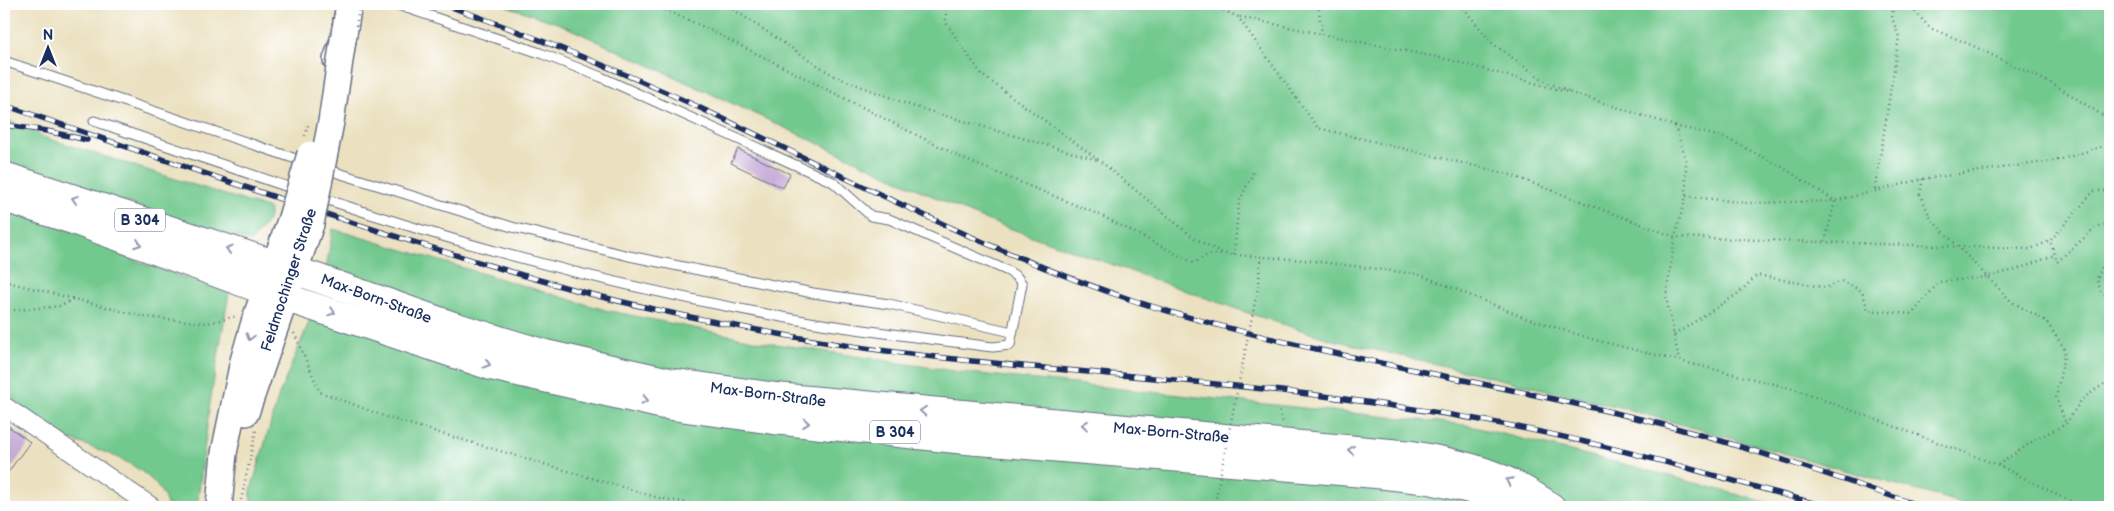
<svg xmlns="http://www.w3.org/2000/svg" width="2114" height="511" viewBox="0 0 2114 511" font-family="'Balsamiq Sans',sans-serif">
<rect width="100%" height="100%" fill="#fff"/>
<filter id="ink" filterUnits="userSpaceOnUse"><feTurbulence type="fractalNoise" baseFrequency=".02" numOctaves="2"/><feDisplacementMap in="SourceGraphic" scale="10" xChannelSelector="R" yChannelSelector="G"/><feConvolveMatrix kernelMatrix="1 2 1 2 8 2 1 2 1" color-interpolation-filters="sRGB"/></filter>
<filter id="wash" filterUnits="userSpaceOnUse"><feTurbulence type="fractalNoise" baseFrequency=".0096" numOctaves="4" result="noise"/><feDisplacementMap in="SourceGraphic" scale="20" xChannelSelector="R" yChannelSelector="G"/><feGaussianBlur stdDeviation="1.12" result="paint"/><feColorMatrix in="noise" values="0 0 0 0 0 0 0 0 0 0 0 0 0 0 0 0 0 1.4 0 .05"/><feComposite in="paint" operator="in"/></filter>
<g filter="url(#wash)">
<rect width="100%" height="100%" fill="#ebe1c0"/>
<g fill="#72c98e" stroke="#467c76">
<polygon points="501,4 2110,4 2110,507 1976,507 1619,407 1329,339 1254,315 978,217 560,24"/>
<polygon points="4,118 46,138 270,209 268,220 251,242 4,164"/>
<path d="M4,208L92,238L125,257L229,293L210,402L197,507H168C155,459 85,448 45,430C31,423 17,410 4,401Z"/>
<polygon points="333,229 605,310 763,342 960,372 1466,425 1647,470 1783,507 250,507 251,490 279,395 311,317 316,292 318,292 327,263"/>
</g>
<g id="blocks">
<g fill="#c5a9d6">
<polygon points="738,149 790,174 783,188 731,163"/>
<polygon points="4,423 30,442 4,478"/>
</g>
</g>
</g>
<g filter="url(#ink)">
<use href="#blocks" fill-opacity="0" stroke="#646d80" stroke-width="1"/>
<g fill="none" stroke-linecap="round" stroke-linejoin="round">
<g stroke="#646d80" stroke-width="11">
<g id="lane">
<polyline points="4,61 305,162"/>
<polyline points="94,121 297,190"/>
<polyline points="322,168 512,227 629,256 813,293 889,304 1012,332"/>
<path d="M319,197C479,251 643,293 810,322C870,332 932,339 993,347L1010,345L1022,284L1017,277L1008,271L889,219L871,216L833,182L601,77L540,53L395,4"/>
</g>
</g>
<g stroke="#646d80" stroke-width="20">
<polyline id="street" points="4,406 152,507"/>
</g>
<g stroke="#646d80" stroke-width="28">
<g id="secondary">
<polyline points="336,60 343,40 349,4"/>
<polyline points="246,413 311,224"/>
<polyline points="219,507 224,453 243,361 255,319 291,218"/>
</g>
</g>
<g stroke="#646d80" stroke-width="30">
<g id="primary">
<path d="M4,176L314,277L453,326L545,354L669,382L776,397L1412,455C1469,465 1502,473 1551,507"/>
<polyline points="4,198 76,221 266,291 491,366 664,405 774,420 966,440 1376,474 1430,480 1470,489 1514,507"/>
</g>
</g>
<g stroke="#646d80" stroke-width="2.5" stroke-dasharray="1 4" stroke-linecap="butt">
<polyline points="651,4 704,27 966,160 1100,215 1194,263 1207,255 1223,254"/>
<polyline points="725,4 834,76 912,106 1098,160"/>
<polyline points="946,4 946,23 982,75 1100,161 1194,238 1224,254 1304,260 1418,274 1526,318 1595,340 1794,389 1998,465 2082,507"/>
<polyline points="1210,4 1238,17 1318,128 1508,174 1675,237 2030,249 2050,241"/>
<polyline points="1318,4 1322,34 1450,60 1585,97 1675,126 1726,138 1782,167 1835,201 1923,179 2059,160 2110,144"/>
<polyline points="1460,4 1492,43 1546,82 1569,91"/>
<polyline points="1908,4 1930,28 1969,44 2055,85 2110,120"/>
<polyline points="1240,17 1322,34"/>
<polyline points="1675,126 1686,160 1686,196 1675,237 1666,297 1679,360"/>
<polyline points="1923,179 1920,194 1931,219 2012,302 2046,321 2065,350 2056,398 2066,424"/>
<polyline points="1875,189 1899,37 1892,18 1893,4"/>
<polyline points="2110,191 2094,191 2050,241 2057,262 2095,228 2110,223"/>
<polyline points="1686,196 1747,203 1835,201 1825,241"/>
<polyline points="2110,249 2097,279 2101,292 2110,297"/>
<polyline points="1234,255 1239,202 1255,169"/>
<polyline points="4,281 145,317 208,323 237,316"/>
<polyline points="1259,282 1260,258"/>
<polyline points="4,311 61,306 73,299"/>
<polyline points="2110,325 2110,327"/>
<polyline points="294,333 320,392 389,418 659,498 713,507"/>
<polyline points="1674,335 1739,293 1757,275 1826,288 1841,281 1862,291 1868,310 1912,314 1939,282 1986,277 2015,270 2055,255"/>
<polyline points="1279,411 1283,423"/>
<polyline points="1998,465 2036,439 2066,424 2082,399 2110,380"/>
<polyline points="240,505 256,430"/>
</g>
<use href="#lane" stroke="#fff" stroke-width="9"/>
<use href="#street" stroke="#fff" stroke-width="18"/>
<use href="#secondary" stroke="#fff" stroke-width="25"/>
<use href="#primary" stroke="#fff" stroke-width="28"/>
<g stroke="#1b2f5e" stroke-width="5.5">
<g id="rail">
<path d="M443,4C535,37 625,72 713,114C853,180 991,254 1138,302C1311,357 1492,380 1668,426C1754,449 1839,478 1923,507"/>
<path d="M4,105C190,168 378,235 568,288C640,308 715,322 789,336C968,368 1151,373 1331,397C1393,406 1456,414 1517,427C1622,448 1724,478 1827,507"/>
<polyline points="4,125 47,131 87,140"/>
</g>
</g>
<use href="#rail" stroke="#fff" stroke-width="4" stroke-dasharray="11" stroke-linecap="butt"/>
<g stroke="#646d80" stroke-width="28" stroke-linecap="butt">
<g id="secondary-bridge">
<polyline points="291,218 310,154"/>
<polyline points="311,224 331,122 343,40"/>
</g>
</g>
<g stroke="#646d80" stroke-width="2.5" stroke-dasharray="1 4" stroke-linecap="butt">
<polyline points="332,24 336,4"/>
<polyline points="356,26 360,4"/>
<polyline points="305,136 309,122"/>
<polyline points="1214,507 1259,282"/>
</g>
<use href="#secondary-bridge" stroke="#fff" stroke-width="25"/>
</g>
<defs><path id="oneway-chevron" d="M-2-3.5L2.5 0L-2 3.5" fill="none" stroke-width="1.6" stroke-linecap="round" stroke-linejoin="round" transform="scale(1.25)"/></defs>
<g stroke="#8d97ae">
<use href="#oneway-chevron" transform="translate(75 199) rotate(-162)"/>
<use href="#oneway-chevron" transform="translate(138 244) rotate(20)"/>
<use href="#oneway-chevron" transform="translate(229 249) rotate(-162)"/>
<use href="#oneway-chevron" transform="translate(332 312) rotate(19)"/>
<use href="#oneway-chevron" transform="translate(250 337) rotate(106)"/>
<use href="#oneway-chevron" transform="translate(487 364) rotate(17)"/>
<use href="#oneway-chevron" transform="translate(645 400) rotate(13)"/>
<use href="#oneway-chevron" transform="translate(923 411) rotate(-175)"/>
<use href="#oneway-chevron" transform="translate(806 423) rotate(6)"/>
<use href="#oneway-chevron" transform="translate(1085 425) rotate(-175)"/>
<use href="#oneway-chevron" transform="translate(1351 450) rotate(-175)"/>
<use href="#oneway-chevron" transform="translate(1509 481) rotate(-153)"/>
</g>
</g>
<g text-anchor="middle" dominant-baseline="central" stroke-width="5" stroke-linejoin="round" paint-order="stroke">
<g fill="#fff" stroke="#5f6d8e" stroke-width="1">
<rect x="115" y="208.5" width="50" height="23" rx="4"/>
<rect x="870" y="420.5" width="50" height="23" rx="4"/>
</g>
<g font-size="14" font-weight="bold" fill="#1b2f5e">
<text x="140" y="220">B 304</text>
<text x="895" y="432">B 304</text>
</g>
<g font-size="15" fill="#1b2f5e" stroke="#fff">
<text transform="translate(289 280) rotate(-72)">Feldmochinger Straße</text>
<text transform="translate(376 299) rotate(20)">Max-Born-Straße</text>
<text transform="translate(768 395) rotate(7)">Max-Born-Straße</text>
<text transform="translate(1171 433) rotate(5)">Max-Born-Straße</text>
</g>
</g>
<rect width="2114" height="511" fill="none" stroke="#fff" stroke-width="20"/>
<g transform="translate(48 48)" stroke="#ffffff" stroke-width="4" paint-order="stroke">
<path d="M0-4L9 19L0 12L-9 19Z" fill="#1b2f5e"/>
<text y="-8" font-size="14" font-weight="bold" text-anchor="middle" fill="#1b2f5e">N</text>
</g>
</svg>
